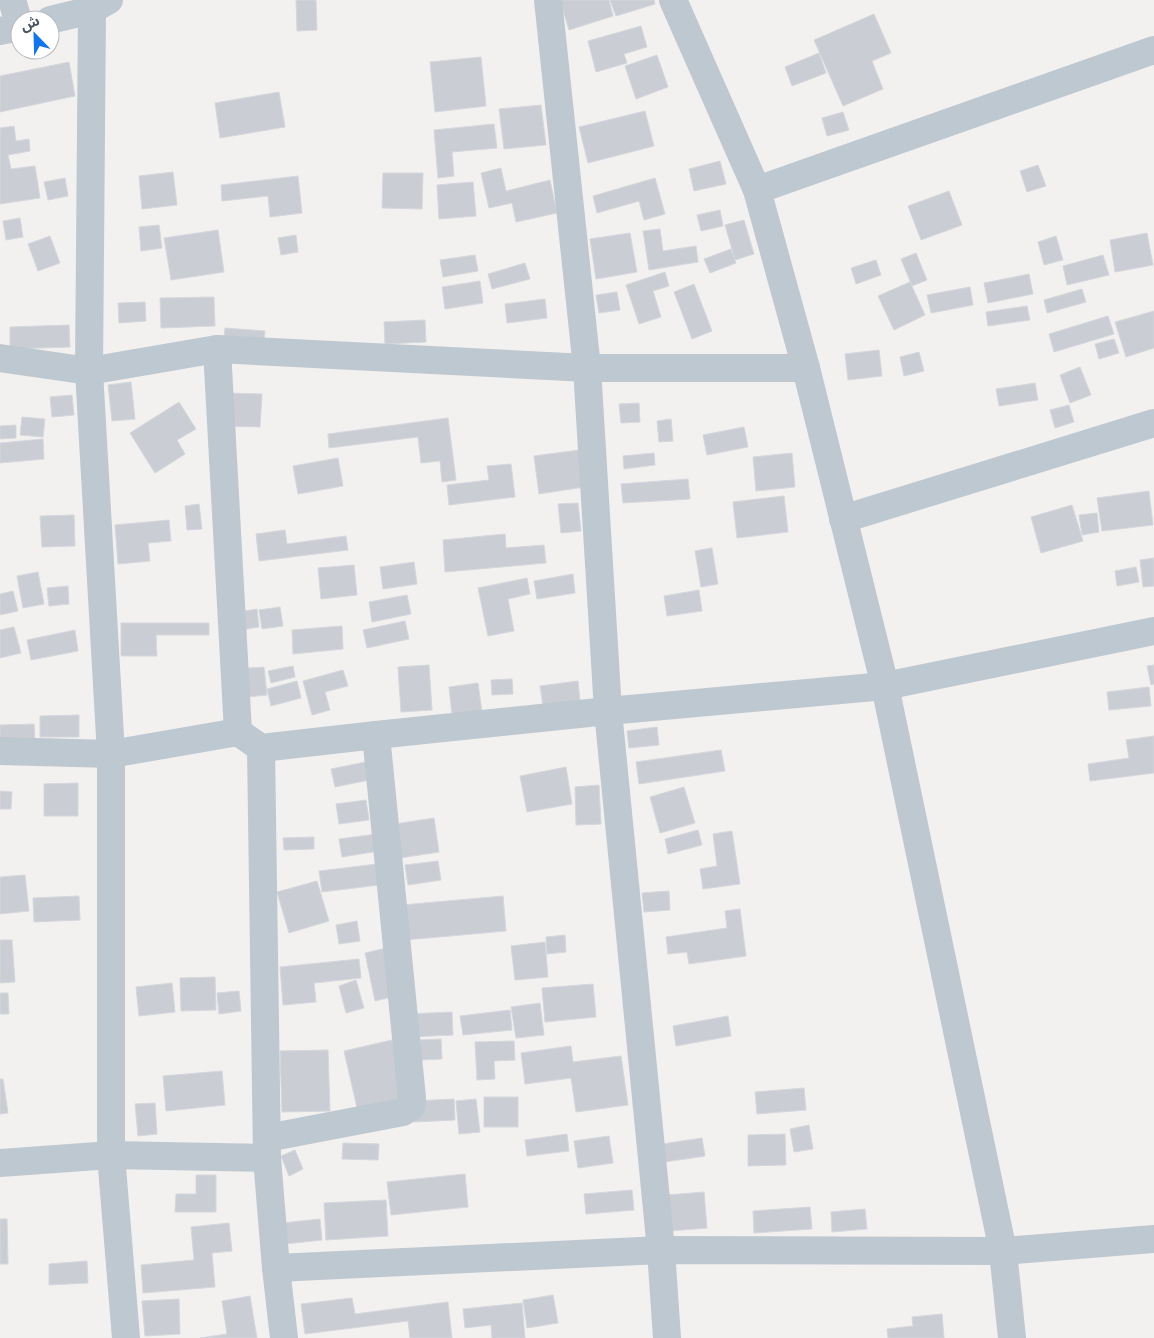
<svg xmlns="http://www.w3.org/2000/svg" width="1154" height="1338" viewBox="0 0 1154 1338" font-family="Commissioner,'Noto Sans Arabic',sans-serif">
<rect width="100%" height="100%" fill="#f3f0f0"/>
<g fill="#cacdd3" stroke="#d4d7dc">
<polygon points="296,0 316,0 317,30 297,31"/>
<polygon points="560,0 609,0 613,16 569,30"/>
<polygon points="610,0 654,0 655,4 616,16"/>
<polygon points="874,14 891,53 872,61 883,89 843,106 814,40"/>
<polygon points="641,26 647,47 624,54 627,63 596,72 588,41"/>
<polygon points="819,53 826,73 792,86 785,67"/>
<polygon points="657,55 668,87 636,99 625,66"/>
<polygon points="481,57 486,106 435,112 430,62"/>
<polygon points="69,62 75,96 0,112 0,76"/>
<polygon points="279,92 285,127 220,138 215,103"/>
<polygon points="541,105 546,145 504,149 499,109"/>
<polygon points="645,111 654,146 588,163 579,127"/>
<polygon points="843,112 849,130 827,136 822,118"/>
<polygon points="494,124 497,148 452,152 454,176 438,178 434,130"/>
<polygon points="14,126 16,141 29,139 30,151 8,155 11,169 35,166 40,198 0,204 0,128"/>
<polygon points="720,161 726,184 694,191 689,169"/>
<polygon points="1038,165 1046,186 1027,192 1020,171"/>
<polygon points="501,168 506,191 550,180 557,213 516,222 512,203 489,208 481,173"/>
<polygon points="173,172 177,205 142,209 139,176"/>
<polygon points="383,173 423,173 422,209 382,208"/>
<polygon points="298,176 302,213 270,217 268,196 222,201 221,185"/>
<polygon points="65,178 68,196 48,200 44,182"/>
<polygon points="655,178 665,214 644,220 639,201 597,213 593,196"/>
<polygon points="473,182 476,216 439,219 437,185"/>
<polygon points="949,191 962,225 921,240 908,206"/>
<polygon points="720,210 723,226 701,231 697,215"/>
<polygon points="20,218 23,237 6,240 3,221"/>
<polygon points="744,220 754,254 735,260 725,225"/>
<polygon points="159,225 162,248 141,251 139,227"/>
<polygon points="660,229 663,251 696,246 698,262 649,270 643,231"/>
<polygon points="218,230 224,272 171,280 164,238"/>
<polygon points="630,233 637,272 596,279 590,239"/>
<polygon points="1147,233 1153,265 1115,272 1110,240"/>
<polygon points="296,235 298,252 281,255 278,238"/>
<polygon points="50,236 60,263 38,271 28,244"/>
<polygon points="1056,236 1063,260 1044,265 1038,242"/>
<polygon points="731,249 736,263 710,273 704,259"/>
<polygon points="916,253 927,280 912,286 901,259"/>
<polygon points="475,255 478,271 443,277 440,260"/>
<polygon points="1103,255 1109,275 1067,285 1063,266"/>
<polygon points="876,260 881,275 856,284 851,268"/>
<polygon points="525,263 530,279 492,289 488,274"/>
<polygon points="665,272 669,286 653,291 661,317 639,324 626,285"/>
<polygon points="1029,274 1033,294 988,303 984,283"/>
<polygon points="480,281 483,303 445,309 442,287"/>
<polygon points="910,282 925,315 894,330 878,296"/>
<polygon points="694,284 712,331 692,339 674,292"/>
<polygon points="970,287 973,305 931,313 927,295"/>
<polygon points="1082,289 1086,302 1047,313 1044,300"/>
<polygon points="617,292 620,310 599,313 596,295"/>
<polygon points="214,297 215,326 161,328 160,298"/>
<polygon points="545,299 547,318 507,323 505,304"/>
<polygon points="145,302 146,321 119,323 118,303"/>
<polygon points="1027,306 1030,320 988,326 986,312"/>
<polygon points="1154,311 1154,348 1126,357 1115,322"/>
<polygon points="1108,316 1114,334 1054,352 1049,334"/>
<polygon points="425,320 426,342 385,344 384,322"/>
<polygon points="69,325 70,347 10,349 10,327"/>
<polygon points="225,328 265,331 263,348 223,345"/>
<polygon points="1114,339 1119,353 1099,359 1095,344"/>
<polygon points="879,350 882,376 848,380 845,354"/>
<polygon points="919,352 924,371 904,376 900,357"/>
<polygon points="1080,367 1091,395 1070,403 1060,375"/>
<polygon points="131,382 135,419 112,421 108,385"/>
<polygon points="1035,383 1038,400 999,406 996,389"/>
<polygon points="224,393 262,394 260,427 223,426"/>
<polygon points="72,395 74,415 52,417 50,397"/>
<polygon points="179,402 196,429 177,440 185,454 155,473 130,433"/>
<polygon points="639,403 640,422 621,423 619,404"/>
<polygon points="1069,405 1074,422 1055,428 1050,410"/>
<polygon points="22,417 45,419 43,437 20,435"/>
<polygon points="448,418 456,480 442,482 440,461 421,463 418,437 329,448 328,434"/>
<polygon points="671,419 673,441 659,442 657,421"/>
<polygon points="16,425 16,438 0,439 0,426"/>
<polygon points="744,427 748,447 707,455 703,435"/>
<polygon points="43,439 44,459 0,463 0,443"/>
<polygon points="579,450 584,487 539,494 534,456"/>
<polygon points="654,453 655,465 624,469 623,456"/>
<polygon points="792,453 795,487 756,491 753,457"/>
<polygon points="338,458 343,486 298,494 293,466"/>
<polygon points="511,464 515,497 449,505 447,485 489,480 487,466"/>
<polygon points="688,479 690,499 623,503 621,484"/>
<polygon points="1149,491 1153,525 1102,531 1097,498"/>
<polygon points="784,496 788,532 737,538 733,502"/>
<polygon points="578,503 581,531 561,533 558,504"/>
<polygon points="199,504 202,529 187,530 185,506"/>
<polygon points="1072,505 1083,541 1041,553 1031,517"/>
<polygon points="1097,513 1099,532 1082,535 1079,515"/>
<polygon points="74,515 75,546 42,547 40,516"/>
<polygon points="169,520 171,541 148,543 150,561 118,564 115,525"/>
<polygon points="285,530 287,544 346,536 348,550 259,561 256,534"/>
<polygon points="505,534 506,548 544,545 546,563 445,572 443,540"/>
<polygon points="712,548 718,584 701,587 695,551"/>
<polygon points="1154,558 1154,586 1143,587 1140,560"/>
<polygon points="414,562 417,584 383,589 380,567"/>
<polygon points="354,565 357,595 321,599 318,568"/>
<polygon points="1136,567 1139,582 1117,586 1115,571"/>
<polygon points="38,572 44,604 23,608 17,576"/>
<polygon points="573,574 575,593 537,599 534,581"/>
<polygon points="527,578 530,594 508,599 514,631 488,636 478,588"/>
<polygon points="68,586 69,604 49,606 47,588"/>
<polygon points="699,590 702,611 667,616 664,596"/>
<polygon points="13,591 18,611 0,615 0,594"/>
<polygon points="407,595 411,614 372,622 369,602"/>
<polygon points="280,607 283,626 262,629 259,610"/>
<polygon points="257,609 259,627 241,630 238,612"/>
<polygon points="405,621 409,639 367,648 363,630"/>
<polygon points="121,623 209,623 209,635 156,635 157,656 121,656"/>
<polygon points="342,626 343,649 293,654 292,630"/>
<polygon points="14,627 21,653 0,658 0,630"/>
<polygon points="75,630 78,651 31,660 27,640"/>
<polygon points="429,665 432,710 401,712 398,667"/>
<polygon points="1154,665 1154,684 1151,685 1147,666"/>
<polygon points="293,666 295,677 271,683 268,671"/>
<polygon points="264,667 267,695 238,698 236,669"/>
<polygon points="343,670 348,686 325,692 330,710 312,715 303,681"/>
<polygon points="512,679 513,694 492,695 491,680"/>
<polygon points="297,681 301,698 271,706 267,689"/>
<polygon points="578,681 580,701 543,706 540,686"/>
<polygon points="478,683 482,712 452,715 449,687"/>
<polygon points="1149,687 1151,706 1109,710 1107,692"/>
<polygon points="79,715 79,737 40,737 40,716"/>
<polygon points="34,724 35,742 0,743 0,725"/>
<polygon points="657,727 659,745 629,748 627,731"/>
<polygon points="1154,736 1154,773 1090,781 1088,764 1129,758 1126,740"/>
<polygon points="721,750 725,771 639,784 636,762"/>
<polygon points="370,761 374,779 335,787 331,769"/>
<polygon points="566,767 572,804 527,812 520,776"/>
<polygon points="78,783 78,816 44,816 44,784"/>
<polygon points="599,785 601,824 576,825 575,787"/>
<polygon points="684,787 695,823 660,833 650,797"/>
<polygon points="0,791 12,792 11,809 0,809"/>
<polygon points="366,800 369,820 339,824 336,804"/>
<polygon points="434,818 439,852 400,858 395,824"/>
<polygon points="698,830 702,845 668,854 665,839"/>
<polygon points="732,831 740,884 703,889 700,869 717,866 713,834"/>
<polygon points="377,834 379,851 342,857 339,839"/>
<polygon points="314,837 314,849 284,850 283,838"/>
<polygon points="438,861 441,880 408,885 405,865"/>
<polygon points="377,864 379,885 322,892 319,871"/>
<polygon points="25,875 29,911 0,914 0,877"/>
<polygon points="317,881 329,921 289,933 277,892"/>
<polygon points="669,891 670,910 644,912 642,893"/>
<polygon points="79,896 80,920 34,922 33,898"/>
<polygon points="503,896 506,931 405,940 402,905"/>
<polygon points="740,909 746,956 689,964 687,952 668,954 666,937 727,928 725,911"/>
<polygon points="357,921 360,941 339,944 336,925"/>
<polygon points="565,935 566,952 547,954 546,937"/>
<polygon points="0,940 12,940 15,982 0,983"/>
<polygon points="545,942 548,977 515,980 511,946"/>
<polygon points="386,948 396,996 375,1001 365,953"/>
<polygon points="359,959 361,978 314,983 316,1002 283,1005 280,967"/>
<polygon points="215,977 216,1010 181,1011 180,978"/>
<polygon points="356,980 364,1008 346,1013 339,986"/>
<polygon points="172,983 175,1012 139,1016 136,987"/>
<polygon points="593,984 596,1017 545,1022 542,988"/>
<polygon points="239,991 241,1011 219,1014 217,993"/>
<polygon points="0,993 8,993 9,1014 0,1014"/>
<polygon points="540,1003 544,1035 516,1038 511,1007"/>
<polygon points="510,1010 512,1030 463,1035 460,1016"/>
<polygon points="452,1012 453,1035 410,1037 409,1014"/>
<polygon points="728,1016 731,1036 676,1046 673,1026"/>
<polygon points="441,1039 442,1059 421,1060 420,1040"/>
<polygon points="392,1040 405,1101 358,1112 344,1051"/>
<polygon points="514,1041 515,1060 494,1061 495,1079 477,1080 475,1042"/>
<polygon points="571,1046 573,1062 621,1056 628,1105 576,1112 571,1078 525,1084 521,1053"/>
<polygon points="328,1050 330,1111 282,1112 280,1051"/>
<polygon points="222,1071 225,1105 166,1111 163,1076"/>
<polygon points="0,1079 3,1079 8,1113 0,1114"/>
<polygon points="804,1088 806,1110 757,1114 755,1092"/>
<rect x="484" y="1097" width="34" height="30"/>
<polygon points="454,1099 455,1120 414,1122 413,1101"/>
<polygon points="476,1099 480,1132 459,1134 456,1101"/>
<polygon points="155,1103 157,1134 138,1136 135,1104"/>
<polygon points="809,1125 813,1149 794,1152 790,1129"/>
<polygon points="567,1134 569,1151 527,1156 525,1140"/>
<polygon points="785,1134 786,1165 748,1166 748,1135"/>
<polygon points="609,1136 613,1163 578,1168 574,1141"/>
<polygon points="702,1138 705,1156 665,1162 662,1144"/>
<polygon points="343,1143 379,1144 378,1160 342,1159"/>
<polygon points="295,1150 303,1169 289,1176 281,1156"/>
<polygon points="465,1174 468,1207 391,1215 387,1182"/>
<polygon points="196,1175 216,1175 216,1212 175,1212 176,1194 196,1194"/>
<polygon points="632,1190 634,1210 586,1214 584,1194"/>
<polygon points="704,1192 707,1228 670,1231 667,1195"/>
<polygon points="386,1200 388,1236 326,1240 324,1203"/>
<polygon points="810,1207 812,1229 754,1233 753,1211"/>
<polygon points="865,1209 867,1229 832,1232 831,1212"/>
<polygon points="0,1219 7,1219 8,1264 0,1264"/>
<polygon points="320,1219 322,1240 285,1244 283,1223"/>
<polygon points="229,1223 232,1251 212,1253 215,1287 143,1293 141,1265 194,1260 191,1227"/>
<polygon points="87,1261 88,1283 49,1285 49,1264"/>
<polygon points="553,1295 558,1323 527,1328 523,1300"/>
<polygon points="250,1296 257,1338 200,1338 227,1334 222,1301"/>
<polygon points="352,1298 355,1314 448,1302 452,1338 410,1338 408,1321 305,1334 301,1304"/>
<polygon points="179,1299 180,1334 145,1336 142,1301"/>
<polygon points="522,1303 525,1338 492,1338 491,1325 465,1328 463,1309"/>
<polygon points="942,1314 944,1338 888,1338 887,1329 913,1326 912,1317"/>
</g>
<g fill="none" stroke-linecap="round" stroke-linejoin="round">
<g stroke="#bec8d0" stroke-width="28">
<polyline points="548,0 587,368 608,711 661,1250 667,1338"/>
<polyline points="673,0 757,190 806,368 885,686 1003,1251 1012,1338"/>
<polyline points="92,10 89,371 111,754 111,1155 126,1338"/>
<polyline points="50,20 92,10 109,0"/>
<polyline points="0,31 20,27 12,0"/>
<polyline points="757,190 1154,50"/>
<polyline points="217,349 238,732"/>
<polyline points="0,358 89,371 217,349 587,368 806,368"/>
<polyline points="843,519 1154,423"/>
<polyline points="261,748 267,1158 276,1268 284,1338"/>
<polyline points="0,751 111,754 238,732 261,748 376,735 608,711 885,686 1154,631"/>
<polyline points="267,1138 403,1112 411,1107 412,1098 376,735"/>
<polyline points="0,1163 111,1155 267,1158"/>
<polyline points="276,1268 661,1250 1003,1251 1154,1239"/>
</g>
</g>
<g transform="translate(35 35) rotate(337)"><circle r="24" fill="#ffffff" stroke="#b6bbbf"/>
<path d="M0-4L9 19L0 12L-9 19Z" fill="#1373eb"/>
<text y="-8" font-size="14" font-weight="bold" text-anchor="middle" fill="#48545f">ش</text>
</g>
</svg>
